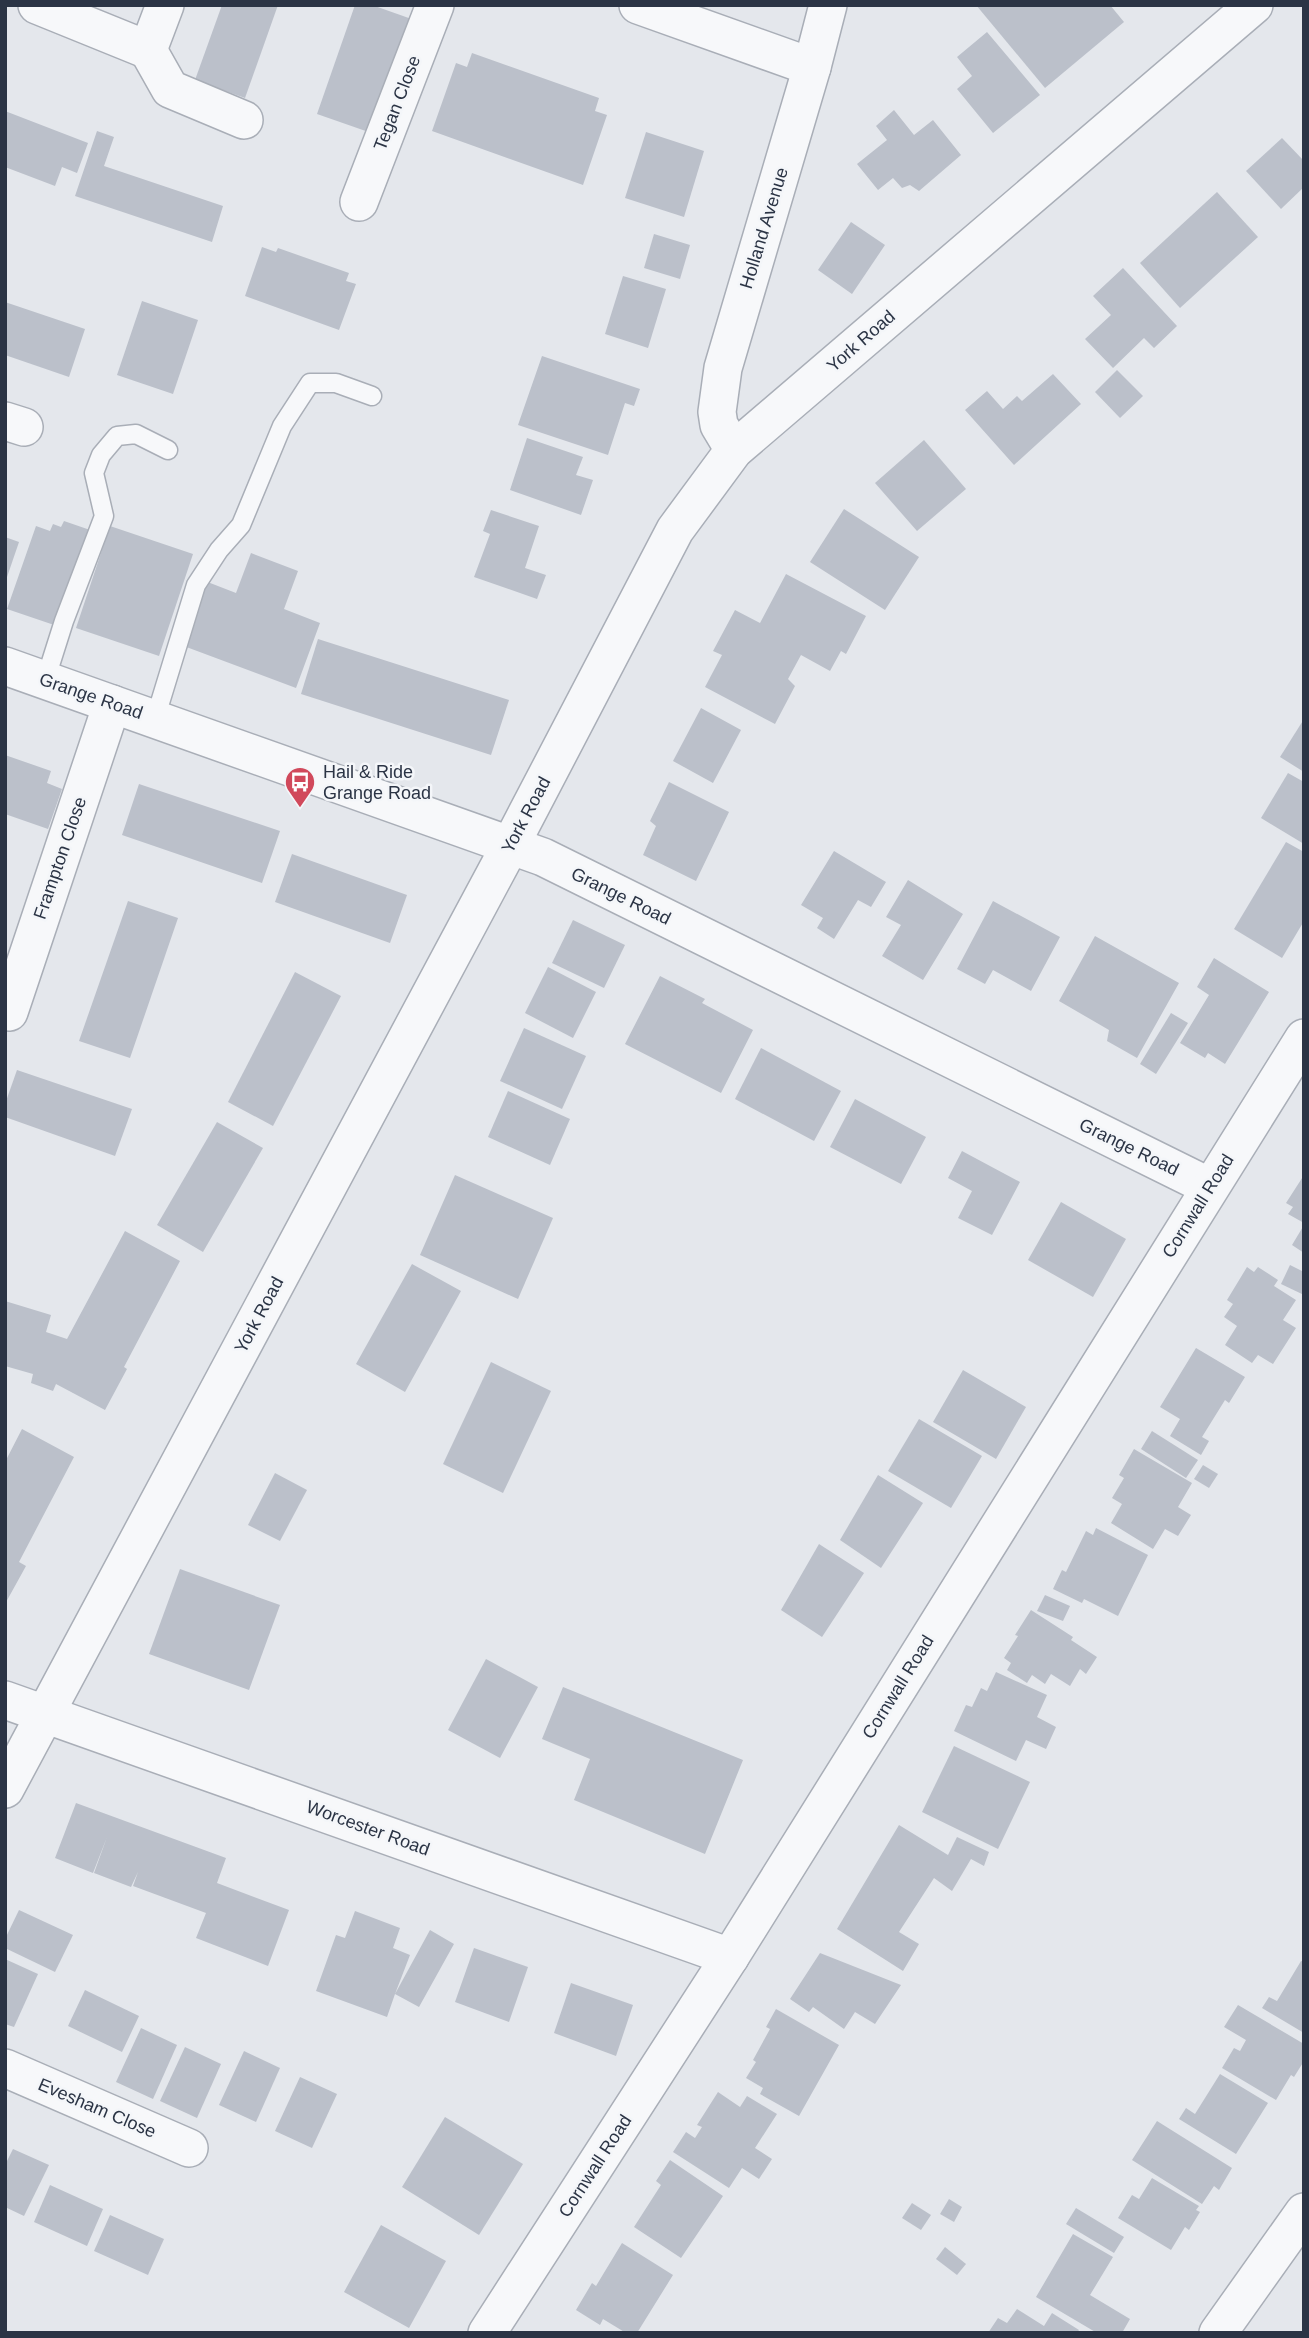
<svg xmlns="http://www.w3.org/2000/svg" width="1309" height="2338" viewBox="0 0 1309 2338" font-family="Helvetica,sans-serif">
<rect width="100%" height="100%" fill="#e4e7ec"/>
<g fill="#bbc0ca">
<polygon points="222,5 278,5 245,98 195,80"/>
<polygon points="355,5 372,5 420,22 380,136 317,114"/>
<polygon points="976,5 1110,5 1124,22 1045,88"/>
<polygon points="987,32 1040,95 993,133 957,89 972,76 957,57"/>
<polygon points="472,53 599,98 595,111 607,115 583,185 432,131 456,63 467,67"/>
<polygon points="894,110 914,135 933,120 961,155 919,191 910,185 902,188 893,178 878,190 857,164 887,140 876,126"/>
<polygon points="5,111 88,143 77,173 62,167 55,186 5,167"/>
<polygon points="97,131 114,137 104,166 223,206 212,242 75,196"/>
<polygon points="646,132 704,151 684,217 625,198"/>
<polygon points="1282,138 1304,161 1304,187 1281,209 1246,171"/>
<polygon points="1217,192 1258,237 1180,308 1140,263"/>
<polygon points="851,222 885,245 852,294 818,270"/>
<polygon points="654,234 690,245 680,279 644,268"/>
<polygon points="262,247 276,252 278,248 349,273 346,281 356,284 339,330 245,296"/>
<polygon points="1123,268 1177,326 1154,348 1144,338 1113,368 1085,339 1111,315 1093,296"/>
<polygon points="623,276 666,289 648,348 605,334"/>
<polygon points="142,301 198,320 173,394 117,375"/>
<polygon points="5,302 85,329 69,377 5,355"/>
<polygon points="542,356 640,389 634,406 625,403 608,455 518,425"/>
<polygon points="1117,370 1143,396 1120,418 1095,392"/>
<polygon points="1053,374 1081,404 1014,465 965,410 987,391 1003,409 1017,396 1022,401"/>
<polygon points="527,438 583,457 576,475 593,480 581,515 510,490"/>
<polygon points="924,440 966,489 917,531 875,483"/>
<polygon points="844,509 919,557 885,610 810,562"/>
<polygon points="491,510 539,526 525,568 546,575 537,599 474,577 490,534 483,531"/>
<polygon points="64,521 93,531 60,627 7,609 36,526 50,531 53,524 61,527"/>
<polygon points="110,526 193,554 159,656 76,628"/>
<polygon points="5,537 19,542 6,580 5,580"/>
<polygon points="251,553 298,571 284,609 320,623 296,688 181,645 205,581 236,593"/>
<polygon points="786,574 866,616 846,654 841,651 830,671 801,655 788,679 795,686 775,724 705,687 722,655 713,651 735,610 760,623"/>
<polygon points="318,639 509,700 491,755 301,694"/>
<polygon points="701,708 741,730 713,783 673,761"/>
<polygon points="1304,719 1304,772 1280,757"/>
<polygon points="5,755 51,771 47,783 62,789 48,829 5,814"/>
<polygon points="1288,773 1304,782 1304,844 1261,818"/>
<polygon points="669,782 729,812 696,881 643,855 656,826 650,821"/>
<polygon points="139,784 280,831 262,883 122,835"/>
<polygon points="1286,842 1304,852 1304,921 1282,958 1234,929"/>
<polygon points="834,851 886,882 871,907 858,900 834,939 817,928 823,918 801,905"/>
<polygon points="292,854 407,895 390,943 275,902"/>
<polygon points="908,880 963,914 923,980 882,956 901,925 886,917"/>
<polygon points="128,901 178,918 130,1058 79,1041"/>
<polygon points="993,901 1060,937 1031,991 993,970 985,984 957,969"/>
<polygon points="573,920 625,945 604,988 552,963"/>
<polygon points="1095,936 1179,983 1137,1058 1107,1041 1109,1030 1059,1001"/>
<polygon points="1214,958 1269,992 1225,1064 1208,1053 1205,1058 1180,1043 1209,995 1197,987"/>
<polygon points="548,967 596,992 573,1038 525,1013"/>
<polygon points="295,972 341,996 273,1126 228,1102"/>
<polygon points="660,976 705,999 702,1003 753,1030 721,1093 625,1044"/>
<polygon points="1171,1013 1188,1023 1156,1074 1140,1064"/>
<polygon points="524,1028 586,1056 562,1109 500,1081"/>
<polygon points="761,1048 841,1091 814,1141 735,1099"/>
<polygon points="17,1070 132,1109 115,1156 5,1117 5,1104"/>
<polygon points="508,1091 570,1119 550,1165 488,1137"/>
<polygon points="855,1099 926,1137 901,1184 830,1147"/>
<polygon points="217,1122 263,1148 203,1252 157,1225"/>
<polygon points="962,1151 1020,1182 992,1235 958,1218 972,1191 948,1178"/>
<polygon points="455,1175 553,1218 518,1299 420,1255"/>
<polygon points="1304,1175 1304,1223 1288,1214 1293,1207 1286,1203"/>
<polygon points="1061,1202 1126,1239 1093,1297 1028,1260"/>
<polygon points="1304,1225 1304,1253 1292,1245"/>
<polygon points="125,1231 180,1261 124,1367 127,1369 105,1410 56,1384 53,1391 31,1383 33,1374 5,1366 5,1301 51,1315 46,1332 67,1339"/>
<polygon points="412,1264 461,1291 405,1392 356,1364"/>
<polygon points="1290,1265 1304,1272 1304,1295 1281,1284"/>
<polygon points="1247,1267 1254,1272 1258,1267 1278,1280 1274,1286 1296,1300 1283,1320 1296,1328 1273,1364 1258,1355 1252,1363 1225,1345 1237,1326 1224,1317 1233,1304 1227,1300"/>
<polygon points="1196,1348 1245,1377 1229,1403 1225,1400 1202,1437 1209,1441 1201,1455 1170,1436 1180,1419 1160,1407"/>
<polygon points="491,1362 551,1391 503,1493 443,1464"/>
<polygon points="963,1370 1026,1407 996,1459 933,1422"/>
<polygon points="919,1419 982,1456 951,1508 888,1471"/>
<polygon points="22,1429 74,1457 19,1562 26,1566 5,1604 5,1462"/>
<polygon points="1152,1431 1198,1460 1186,1478 1141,1449"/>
<polygon points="1134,1449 1192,1483 1178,1507 1191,1515 1178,1536 1165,1529 1153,1549 1111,1523 1122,1504 1112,1498 1124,1478 1119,1475"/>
<polygon points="1203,1465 1218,1474 1209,1488 1194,1479"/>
<polygon points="275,1473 307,1490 280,1541 248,1525"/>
<polygon points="878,1475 923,1503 881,1568 840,1540"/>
<polygon points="1096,1528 1148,1555 1118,1616 1084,1599 1082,1603 1053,1589 1062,1570 1066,1572 1086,1531 1093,1535"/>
<polygon points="819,1544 864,1573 822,1637 781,1610"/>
<polygon points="180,1569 280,1605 249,1690 149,1654"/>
<polygon points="1045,1595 1070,1606 1063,1621 1037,1611"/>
<polygon points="1031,1610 1073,1637 1071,1640 1097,1657 1086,1674 1080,1669 1070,1686 1051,1674 1045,1684 1032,1675 1027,1683 1007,1670 1011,1663 1004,1658 1018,1636 1015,1635"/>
<polygon points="486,1659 538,1687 500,1758 448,1730"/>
<polygon points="996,1672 1047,1695 1037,1717 1056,1727 1046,1749 1026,1740 1016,1761 954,1731 966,1705 972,1707 981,1688 987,1691"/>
<polygon points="563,1687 743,1760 705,1854 574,1800 590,1759 542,1739"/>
<polygon points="954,1746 1030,1782 998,1849 922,1812"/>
<polygon points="76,1803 226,1858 217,1883 289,1910 268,1966 196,1938 206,1913 133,1886 138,1872 131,1887 94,1873 107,1837 93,1873 55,1858"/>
<polygon points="899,1825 948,1855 957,1837 989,1852 984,1866 971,1859 952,1891 934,1878 899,1932 919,1944 903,1971 837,1929"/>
<polygon points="19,1910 73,1935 55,1972 5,1948 5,1939"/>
<polygon points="355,1911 400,1928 393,1948 410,1955 395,1994 430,1930 454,1944 419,2007 395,1994 387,2017 316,1991 336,1935 345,1938"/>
<polygon points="474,1948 528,1967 509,2022 455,2002"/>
<polygon points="820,1953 901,1985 875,2024 855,2012 844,2029 813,2007 809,2012 790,1999"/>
<polygon points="5,1959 38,1974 14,2027 5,2024"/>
<polygon points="1301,1961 1304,1962 1304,2033 1262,2008 1269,1997 1277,2001"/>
<polygon points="571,1983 633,2005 616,2056 554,2033"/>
<polygon points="85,1990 139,2016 122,2052 68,2026"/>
<polygon points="1238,2005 1304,2044 1304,2061 1294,2077 1291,2075 1276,2100 1222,2068 1234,2048 1240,2051 1246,2040 1224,2027"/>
<polygon points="776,2009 839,2045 799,2116 760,2094 763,2088 746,2078 756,2062 753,2060 770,2029 766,2027"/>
<polygon points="141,2028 177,2045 153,2099 116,2082"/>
<polygon points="185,2047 221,2064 197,2118 160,2101"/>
<polygon points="244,2051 280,2068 256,2122 219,2105"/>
<polygon points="1220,2074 1268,2103 1236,2154 1179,2119 1186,2108 1195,2114"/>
<polygon points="300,2077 337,2094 312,2148 275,2131"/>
<polygon points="718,2092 740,2107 747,2096 777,2114 755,2148 772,2159 759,2179 742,2168 729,2188 673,2152 686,2132 695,2138 702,2127 697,2125"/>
<polygon points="445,2117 523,2164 479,2235 402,2187"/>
<polygon points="1157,2121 1232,2168 1219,2190 1214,2186 1202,2204 1132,2160"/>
<polygon points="13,2149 49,2165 24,2216 5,2207 5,2165"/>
<polygon points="670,2160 723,2196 681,2258 634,2227 661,2185 656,2181"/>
<polygon points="1152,2178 1199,2206 1196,2210 1200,2212 1189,2230 1185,2227 1171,2250 1118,2218 1132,2195 1139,2199"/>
<polygon points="50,2185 103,2209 87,2246 34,2222"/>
<polygon points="949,2199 962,2207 954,2222 940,2214"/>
<polygon points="912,2203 931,2215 921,2230 902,2218"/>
<polygon points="1076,2208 1124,2237 1114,2253 1066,2224"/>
<polygon points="110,2215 164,2239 148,2275 94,2251"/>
<polygon points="381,2225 446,2261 409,2328 344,2292"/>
<polygon points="1073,2234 1113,2257 1090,2295 1130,2319 1122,2333 1097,2333 1036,2297"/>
<polygon points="622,2243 673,2275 637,2333 626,2333 603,2319 600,2325 576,2310 592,2283 596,2286"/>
<polygon points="945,2247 966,2264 957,2275 936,2259"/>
<polygon points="1017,2309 1044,2326 1052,2313 1079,2330 1077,2333 988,2333 998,2318 1007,2323"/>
</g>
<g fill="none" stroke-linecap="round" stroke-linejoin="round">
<g stroke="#a9aeb7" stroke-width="21">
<g id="lane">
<polyline points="45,681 64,621 104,516 94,473 101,455 117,436 136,434 168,450"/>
<polyline points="155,719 196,585 219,550 241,525 282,426 310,383 336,383 372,396"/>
</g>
</g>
<g stroke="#a9aeb7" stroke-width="40">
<g id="street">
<polyline points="37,5 148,50 165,5"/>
<polyline points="638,5 812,67"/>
<polyline points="148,50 170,89 244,120"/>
<polyline points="359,202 435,5"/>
<polyline points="5,421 24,427"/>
<polyline points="734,450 719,425 717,412 723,368 812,67 828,5"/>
<polyline points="5,666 543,857 1210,1187"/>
<polyline points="9,1012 112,704"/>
<polyline points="5,1700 730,1957"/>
<polyline points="5,1789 510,846 675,530 734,450 1254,5"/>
<polyline points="5,2068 189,2148"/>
<polyline points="487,2333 730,1957 1304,1038"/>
<polyline points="1218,2333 1304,2212"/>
</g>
</g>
<use href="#lane" stroke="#f7f8fa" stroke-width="18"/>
<use href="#street" stroke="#f7f8fa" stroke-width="37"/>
</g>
<defs>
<g id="bus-pin" transform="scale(1.575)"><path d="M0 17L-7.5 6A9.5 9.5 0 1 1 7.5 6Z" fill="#d1495b" stroke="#f4f6f9"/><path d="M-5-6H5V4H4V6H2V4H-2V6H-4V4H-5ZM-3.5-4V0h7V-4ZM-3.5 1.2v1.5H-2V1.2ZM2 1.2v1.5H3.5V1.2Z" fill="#fff"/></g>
</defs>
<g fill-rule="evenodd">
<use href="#bus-pin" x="300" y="782"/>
</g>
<g text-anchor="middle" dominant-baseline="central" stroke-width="5" stroke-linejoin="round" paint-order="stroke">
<g font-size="18" fill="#2b3445" stroke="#f4f6f9">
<text transform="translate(397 103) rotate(-69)">Tegan Close</text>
<text transform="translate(764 228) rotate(-73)">Holland Avenue</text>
<text transform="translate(861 341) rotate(-41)">York Road</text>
<text transform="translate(91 696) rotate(19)">Grange Road</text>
<text transform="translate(526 815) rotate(-62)">York Road</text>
<text transform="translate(60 858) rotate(-71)">Frampton Close</text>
<text transform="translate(621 896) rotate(26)">Grange Road</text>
<text transform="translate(1129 1147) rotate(26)">Grange Road</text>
<text transform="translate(1198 1206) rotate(-58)">Cornwall Road</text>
<text transform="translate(259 1315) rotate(-62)">York Road</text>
<text transform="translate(898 1687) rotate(-58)">Cornwall Road</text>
<text transform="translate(368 1828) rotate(20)">Worcester Road</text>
<text transform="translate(97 2108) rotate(23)">Evesham Close</text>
<text transform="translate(595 2166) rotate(-57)">Cornwall Road</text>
</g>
<g font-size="18" fill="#2b3445" stroke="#f4f6f9" text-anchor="start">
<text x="323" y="772">Hail &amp; Ride<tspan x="323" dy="21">Grange Road</tspan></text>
</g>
</g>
<rect width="1309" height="2338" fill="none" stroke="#2b3445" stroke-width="14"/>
</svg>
